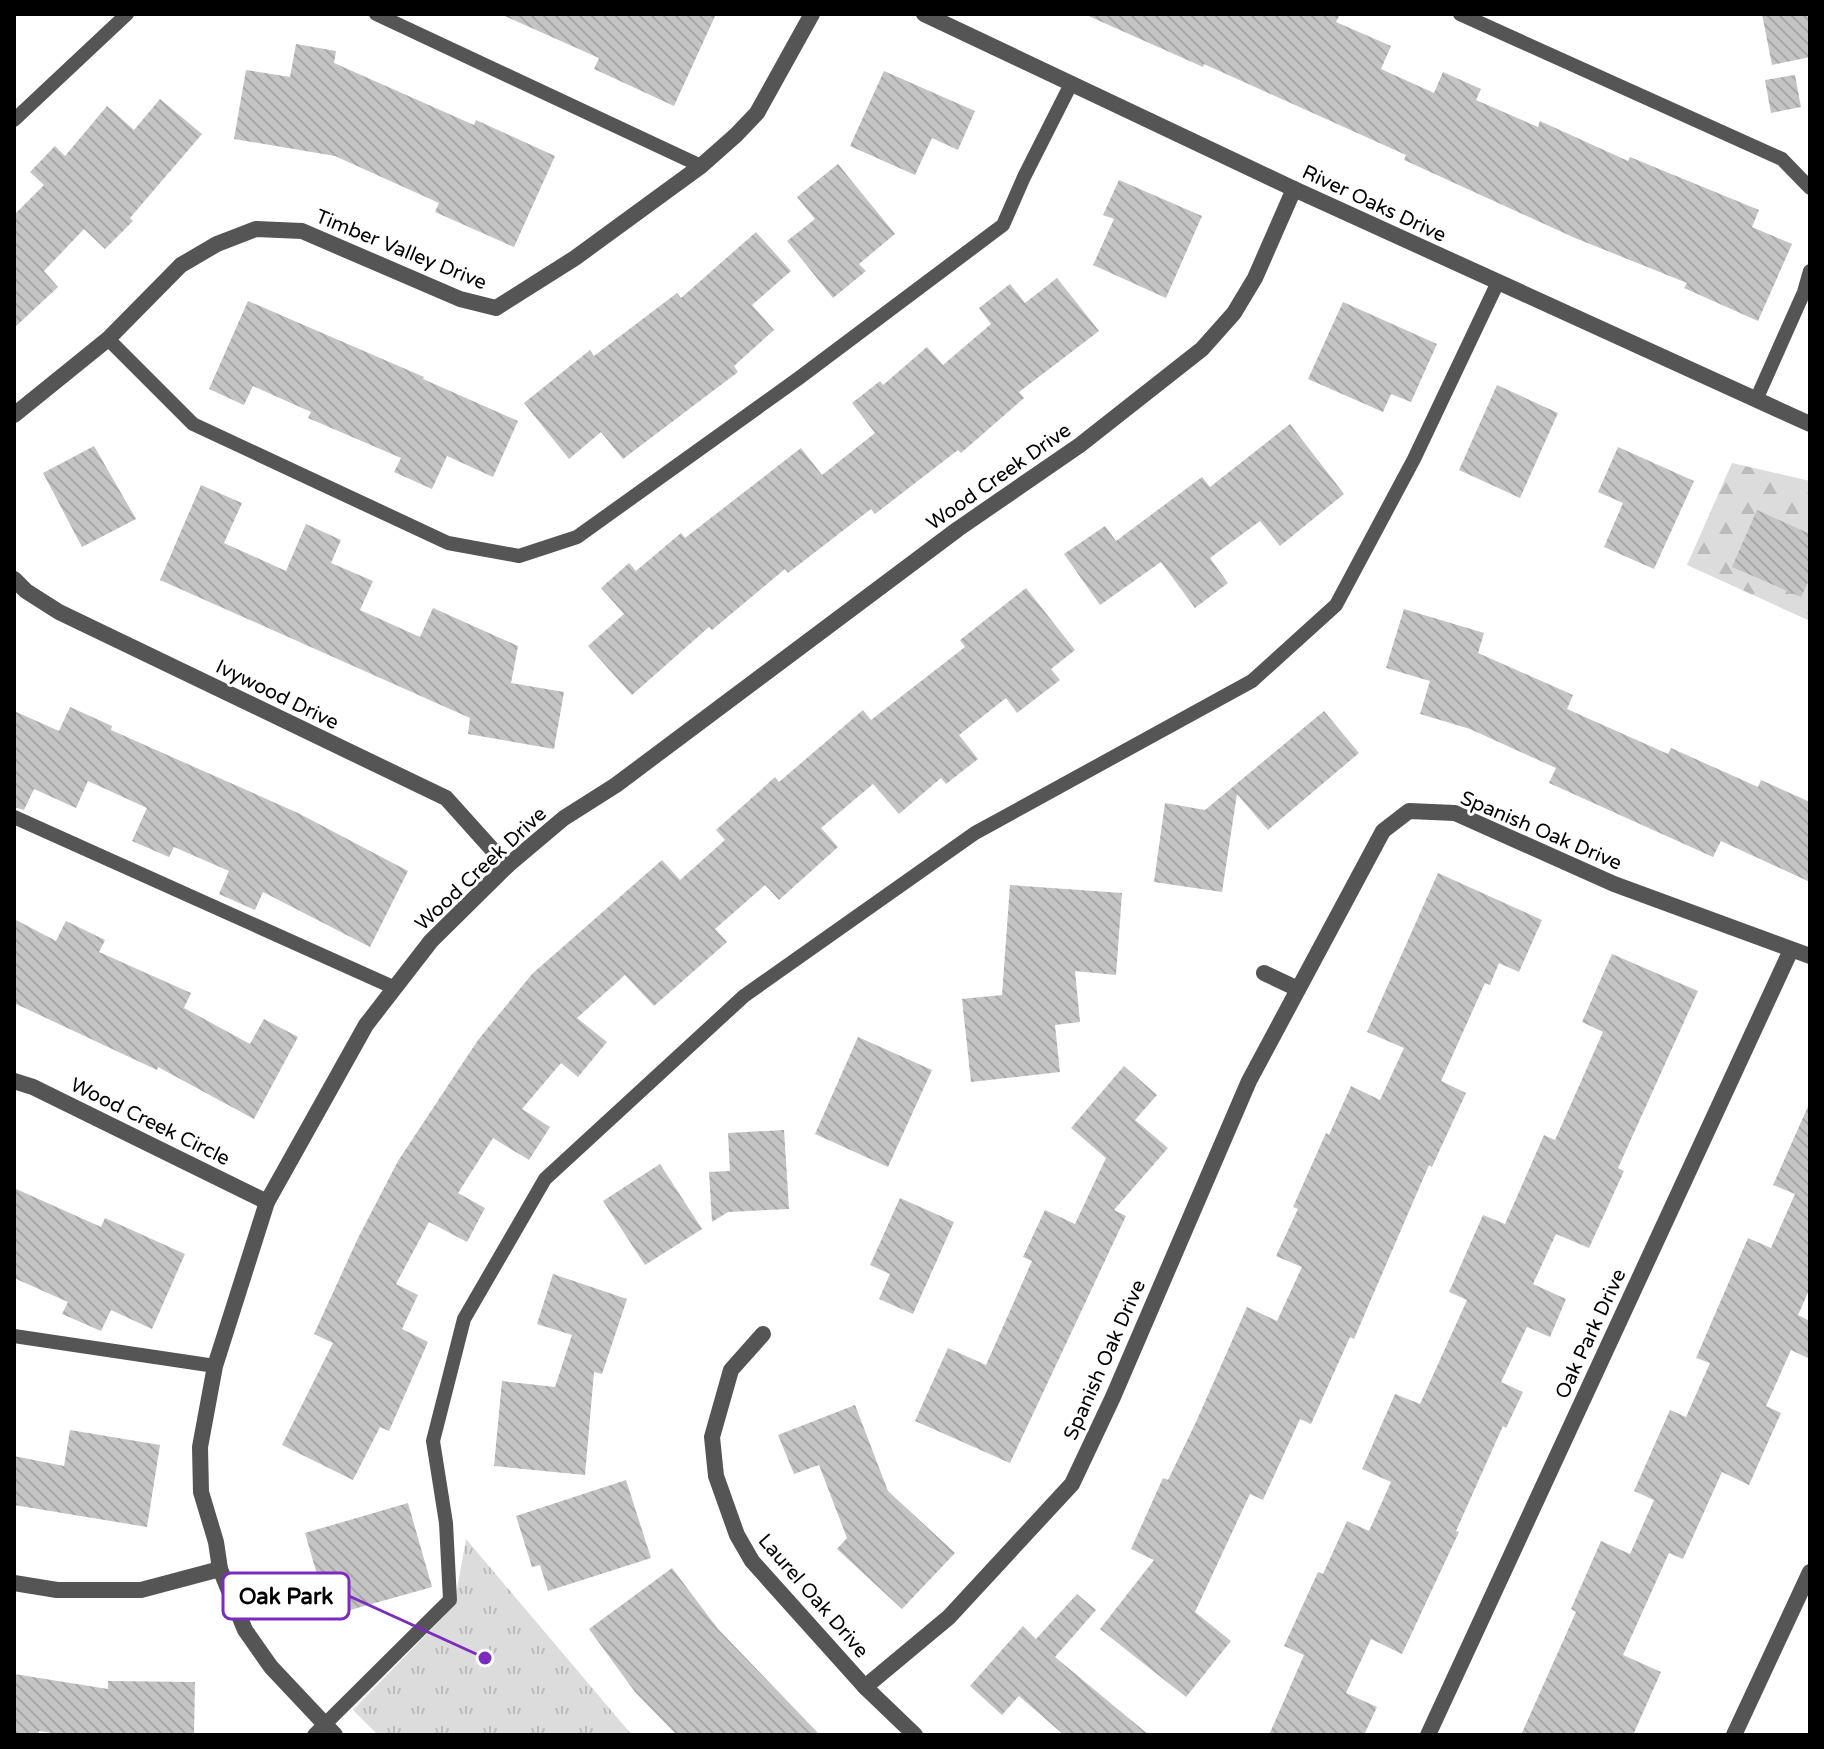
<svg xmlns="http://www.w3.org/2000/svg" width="1824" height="1749" viewBox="0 0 1824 1749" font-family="'Varela Round',sans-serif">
<defs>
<pattern id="forest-firs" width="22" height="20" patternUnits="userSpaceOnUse" patternTransform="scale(2)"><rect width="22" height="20" fill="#dcdcdc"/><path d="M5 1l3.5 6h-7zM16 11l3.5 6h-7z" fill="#bbb"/></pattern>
<pattern id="park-tufts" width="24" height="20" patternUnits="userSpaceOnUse" patternTransform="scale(2)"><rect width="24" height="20" fill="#dcdcdc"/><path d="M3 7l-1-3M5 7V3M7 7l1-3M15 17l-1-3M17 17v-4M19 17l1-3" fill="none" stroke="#bbb"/></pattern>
<pattern id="building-back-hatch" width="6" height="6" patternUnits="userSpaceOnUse" patternTransform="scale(2)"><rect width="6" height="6" fill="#c4c4c4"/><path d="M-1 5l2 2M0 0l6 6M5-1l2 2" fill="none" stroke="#a7a7a7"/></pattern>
</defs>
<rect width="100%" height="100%" fill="#fff"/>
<polygon fill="url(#forest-firs)" points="1732,463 1810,481 1810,621 1687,565"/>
<polygon fill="url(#park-tufts)" points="466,1539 632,1735 378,1735 353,1710 454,1606"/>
<g fill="url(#building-back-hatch)">
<polygon points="500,14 716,14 674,106 594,69 599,58"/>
<polygon points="1084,14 1340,14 1336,22 1391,46 1381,69 1434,93 1443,72 1481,89 1476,100 1538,127 1540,121 1628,161 1630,157 1759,210 1752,227 1792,244 1758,321 1684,288 1687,283 1575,238 1404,160 1406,155 1204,64 1203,67"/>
<polygon points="1762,14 1810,14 1810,57 1772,65"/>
<polygon points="296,44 336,51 334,63 474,125 476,120 555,156 514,247 435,212 439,203 335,156 234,139 246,70 290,77"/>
<polygon points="884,71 975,111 958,150 932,138 915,175 850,146"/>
<polygon points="1795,75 1801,107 1771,113 1765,80"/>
<polygon points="160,99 202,134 130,218 133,221 105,249 84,229 44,271 58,287 14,328 14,215 44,185 30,172 55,146 65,156 107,106 134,130"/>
<polygon points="838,164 895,234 859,264 866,271 833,298 787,241 815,219 797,197"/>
<polygon points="1119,180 1202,216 1166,298 1093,265 1114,219 1103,215"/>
<polygon points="756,232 791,271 752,305 774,330 734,366 738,372 623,459 601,432 569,459 524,403 590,350 594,356 677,293 681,298"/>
<polygon points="1057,278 1099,331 1019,392 1024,398 961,453 958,450 875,514 871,509 788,573 785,569 712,630 709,627 632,695 588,646 624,614 601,588 629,563 636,571 681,533 685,538 801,448 822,475 875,433 852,403 880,381 883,385 927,347 943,365 991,324 979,308 1010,284 1025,303"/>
<polygon points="248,301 424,377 423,379 518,421 493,477 447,456 432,489 394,472 401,458 308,418 311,412 253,386 244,405 209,389"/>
<polygon points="1343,302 1437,344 1411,402 1391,394 1383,412 1308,379"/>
<polygon points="1497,385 1558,413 1520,498 1459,470"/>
<polygon points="1290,424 1344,494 1280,546 1260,521 1210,558 1228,583 1195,608 1161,562 1100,605 1064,554 1105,526 1116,541 1202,477 1210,487"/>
<polygon points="94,446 136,519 82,547 43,473"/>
<polygon points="1618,447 1694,481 1654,569 1604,547 1623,503 1598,492"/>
<polygon points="201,485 242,503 224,543 286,571 306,524 341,540 331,563 373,581 360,610 420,637 433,608 518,646 511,683 564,692 554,749 468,734 470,718 160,580"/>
<polygon points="1757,510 1810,534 1810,578 1801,597 1732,567"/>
<polygon points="1026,588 1075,650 1051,669 1060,680 1017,713 1006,698 959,735 978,759 946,784 941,778 899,814 873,784 821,828 838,847 779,900 765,885 715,929 727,942 654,1006 625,975 577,1018 607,1042 578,1077 561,1063 522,1109 550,1127 529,1160 493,1138 458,1193 485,1208 467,1242 429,1222 396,1284 418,1295 402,1329 428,1342 389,1431 380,1427 353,1480 282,1445 333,1343 314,1334 358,1238 398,1161 478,1040 532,974 662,860 680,880 725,840 716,830 775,777 779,782 863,710 871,720 965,647 960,640"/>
<polygon points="1404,609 1484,633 1478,653 1573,695 1567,709 1668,754 1671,748 1758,787 1761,780 1810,802 1810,882 1721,841 1713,857 1549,783 1556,768 1470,729 1420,714 1430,681 1386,668"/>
<polygon points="70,707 112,726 111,730 298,813 408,871 370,947 263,892 255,910 219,894 229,871 174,847 169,857 132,841 147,808 88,781 76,808 34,789 24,810 14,807 14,711 59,731"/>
<polygon points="1324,711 1359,753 1268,830 1237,794 1222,892 1154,882 1165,803 1205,810"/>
<polygon points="1438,873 1542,920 1519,972 1499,963 1490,985 1485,983 1441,1081 1466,1093 1432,1167 1429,1165 1354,1339 1350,1337 1311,1424 1300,1419 1263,1500 1250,1494 1195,1612 1231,1641 1186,1697 1100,1629 1154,1560 1131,1549 1163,1478 1168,1480 1196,1422 1247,1307 1277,1321 1302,1267 1276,1256 1298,1209 1293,1207 1326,1133 1329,1135 1351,1086 1380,1100 1404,1048 1367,1032"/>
<polygon points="1010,885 1122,893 1116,975 1075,971 1080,1022 1055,1025 1060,1072 971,1082 962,999 1002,995"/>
<polygon points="14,919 56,941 66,921 105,940 99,952 191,993 184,1008 250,1044 264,1019 298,1037 254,1119 158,1067 157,1070 14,1003"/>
<polygon points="1612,954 1698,991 1618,1168 1624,1171 1589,1248 1556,1234 1533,1284 1566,1299 1550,1337 1527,1327 1501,1382 1523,1392 1506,1428 1503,1426 1456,1531 1459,1532 1402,1654 1371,1639 1346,1693 1377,1707 1364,1735 1269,1735 1304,1655 1284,1646 1318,1572 1323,1574 1347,1521 1369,1531 1391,1482 1362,1469 1395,1394 1420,1404 1467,1300 1449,1292 1483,1215 1505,1224 1544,1135 1555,1140 1603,1032 1582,1022"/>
<polygon points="858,1037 932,1070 888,1167 815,1134"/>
<polygon points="1124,1066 1157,1095 1135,1120 1168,1148 1114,1210 1126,1216 1010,1463 915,1421 948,1348 986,1365 1032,1261 1023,1257 1045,1210 1075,1224 1106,1158 1071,1128"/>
<polygon points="1810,1102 1810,1288 1798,1315 1810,1321 1810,1359 1791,1350 1766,1406 1781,1413 1749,1485 1722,1472 1683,1559 1669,1553 1623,1655 1661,1672 1633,1735 1521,1735 1576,1612 1571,1609 1601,1541 1630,1554 1654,1500 1634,1491 1670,1410 1686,1417 1710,1363 1696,1358 1748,1238 1771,1248 1795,1194 1773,1185"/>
<polygon points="784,1130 789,1209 728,1212 712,1222 709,1172 730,1171 728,1133"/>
<polygon points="660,1164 702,1229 645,1265 603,1201"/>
<polygon points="14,1188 101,1227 105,1218 185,1254 152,1329 111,1310 101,1331 62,1314 68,1302 14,1278"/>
<polygon points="900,1198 954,1222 913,1314 879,1299 890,1274 870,1265"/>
<polygon points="553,1274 627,1299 602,1374 594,1372 585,1475 494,1466 502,1381 555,1387 572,1335 537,1324"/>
<polygon points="855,1405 888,1491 955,1553 902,1609 837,1549 847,1538 819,1465 794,1474 778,1435"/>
<polygon points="70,1430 160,1445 147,1527 14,1505 14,1456 64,1466"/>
<polygon points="626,1480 651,1558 548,1591 540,1565 532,1567 516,1516"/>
<polygon points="408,1503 432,1587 329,1616 305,1533"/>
<polygon points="672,1568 718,1629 820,1735 677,1735 635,1692 589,1629"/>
<polygon points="1077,1594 1096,1610 1055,1657 1149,1735 1064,1735 1019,1696 1002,1715 970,1686 1023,1626 1036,1639"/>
<polygon points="14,1674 108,1689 108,1681 195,1682 194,1735 64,1735 39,1731 38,1735 14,1735"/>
</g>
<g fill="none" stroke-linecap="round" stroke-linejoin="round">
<g stroke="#555" stroke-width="14">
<polyline points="376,14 701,166"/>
<polyline points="1460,14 1782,159 1810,188"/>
<polyline points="14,120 127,14"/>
<polyline points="108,339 193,424 448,543 519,556 577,537 799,378 1003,225 1024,177 1071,84"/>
<polyline points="1756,400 1804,292 1810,271"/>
<polyline points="14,817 395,988"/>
<polyline points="14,1336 215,1366"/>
<polyline points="314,1735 450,1600 446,1523 433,1441 464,1319 545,1179 744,996 975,833 1252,681 1336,605 1414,459 1498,282"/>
</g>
<g stroke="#555" stroke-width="16">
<polyline points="924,14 1294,189 1810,424"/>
<polyline points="14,415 108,339 181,265 217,244 256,229 302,231 460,299 496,308 575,258 701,166 736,135 757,113 812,14"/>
<polyline points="14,579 26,591 59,612 446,798 507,866"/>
<polyline points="1264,973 1298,989"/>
<polyline points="14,1081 33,1087 267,1202"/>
<polyline points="763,1334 731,1370 712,1437 716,1476 737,1535 752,1561 865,1687 915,1735"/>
<polyline points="14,1583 57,1590 141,1590 220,1569"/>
<polyline points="865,1687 949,1617 1072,1484 1113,1397 1249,1081 1383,831 1409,811 1455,813 1614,884 1810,956"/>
<polyline points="335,1735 271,1667 245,1630 220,1569 216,1542 201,1492 200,1447 215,1366 267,1202 366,1025 431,941 507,866 564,818 616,785 958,529 1080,445 1202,349 1234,313 1255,278 1294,189"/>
<polyline points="1428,1735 1791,950"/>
</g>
<polyline stroke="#555" stroke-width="16" points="1734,1735 1810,1572"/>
</g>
<g text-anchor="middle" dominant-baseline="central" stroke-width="6" stroke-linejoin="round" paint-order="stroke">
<g font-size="20" fill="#000" stroke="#fff">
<text transform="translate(1374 204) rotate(25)">River Oaks Drive</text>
<text transform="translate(401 250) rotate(22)">Timber Valley Drive</text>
<text transform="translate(999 477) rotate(-35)">Wood Creek Drive</text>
<text transform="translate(277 695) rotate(26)">Ivywood Drive</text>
<text transform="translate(1541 831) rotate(23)">Spanish Oak Drive</text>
<text transform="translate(481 869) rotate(-43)">Wood Creek Drive</text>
<text transform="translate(150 1122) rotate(26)">Wood Creek Circle</text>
<text transform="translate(1591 1334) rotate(-65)">Oak Park Drive</text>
<text transform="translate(1105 1360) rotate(-66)">Spanish Oak Drive</text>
<text transform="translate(813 1596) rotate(49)">Laurel Oak Drive</text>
</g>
</g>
<path fill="none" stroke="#7b2cbf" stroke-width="3" d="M485 1658L349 1596"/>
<circle fill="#7b2cbf" stroke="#fff" stroke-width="3" cx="485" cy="1658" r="8"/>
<rect fill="#fff" stroke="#7b2cbf" stroke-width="3" x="223" y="1573" width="126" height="46" rx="8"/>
<g font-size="22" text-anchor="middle" font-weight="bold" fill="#000">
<text x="286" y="1604">Oak Park</text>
</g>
<rect width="1824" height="1749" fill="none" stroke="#000000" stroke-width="32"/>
</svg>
